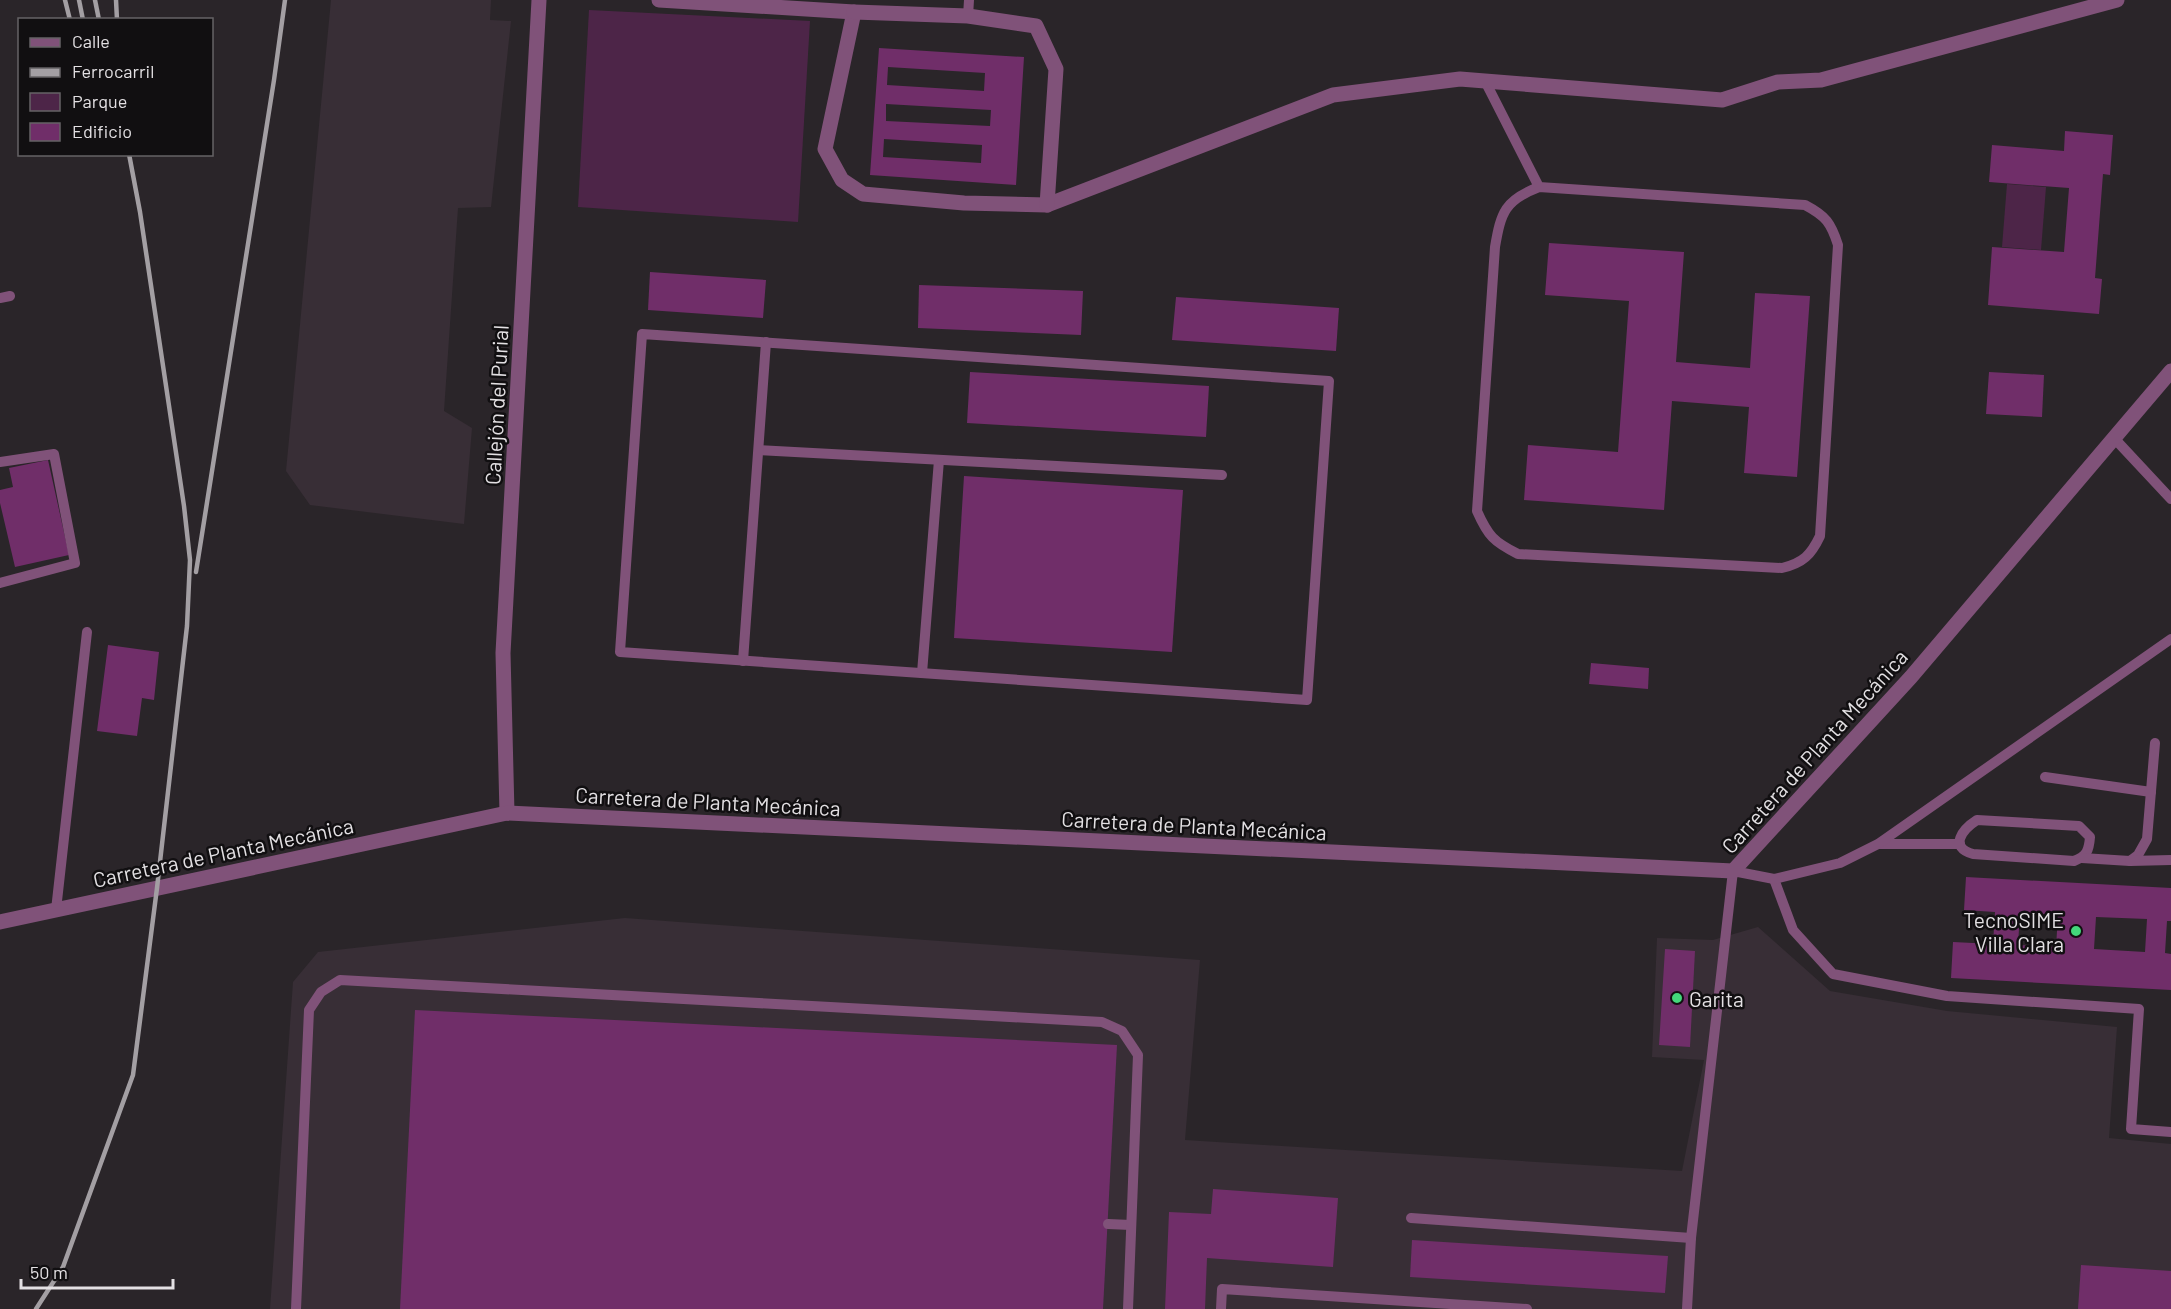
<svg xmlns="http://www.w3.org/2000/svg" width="2171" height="1309" viewBox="0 0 2171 1309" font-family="Barlow,sans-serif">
<rect width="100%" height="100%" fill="#2a2529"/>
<g fill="#382e36">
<polygon points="331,0 491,0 490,20 511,21 491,207 458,208 444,411 472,428 464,524 310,505 286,471"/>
<polygon points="625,918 1200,960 1185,1140 1682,1171 1704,1060 1652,1057 1657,938 1713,940 1758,927 1830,991 1947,1011 2117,1027 2109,1138 2171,1144 2171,1309 270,1309 293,982 318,952"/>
</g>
<g fill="#4d2548">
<polygon points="589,10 810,21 798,222 578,207"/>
<polygon points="2007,184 2046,187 2041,250 2002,247"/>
</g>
<g fill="#702e69" fill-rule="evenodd">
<path d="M879,48L1024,57L1016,185L870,175ZM888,67L985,73L984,91L887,85ZM886,104L991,110L990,126L886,121ZM884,139L982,145L981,163L883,157Z"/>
<polygon points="2065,131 2113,135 2110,175 2103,174 2095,278 2102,279 2099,314 1988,305 1992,247 2064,252 2069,188 1989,182 1992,145 2064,151"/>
<polygon points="1549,243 1684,252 1676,362 1750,368 1755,293 1810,296 1797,477 1744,473 1749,407 1672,401 1664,510 1524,500 1528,445 1618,452 1629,301 1545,295"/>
<polygon points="650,272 766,280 763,318 648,310"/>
<polygon points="919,285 1083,291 1081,335 918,328"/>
<polygon points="1176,297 1339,308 1336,351 1172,340"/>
<polygon points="970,372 1209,386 1206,437 967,423"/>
<polygon points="1989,372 2044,375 2042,417 1986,414"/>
<polygon points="48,460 69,555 15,567 0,503 0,490 13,487 9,468"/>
<polygon points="964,476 1183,490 1172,652 954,638"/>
<polygon points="108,645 159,652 154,700 142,698 137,736 97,731"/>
<polygon points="1591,663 1649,668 1648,689 1589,684"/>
<path d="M1966,877L2171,888V921H2167L2165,953L2171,954V990L1951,978L1953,942L1993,944L1995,912L1964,910ZM2020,913L2058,915L2056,947L2018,945ZM2096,917L2147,919L2145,952L2094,949Z"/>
<polygon points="1665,949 1695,951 1690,1047 1659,1045"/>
<polygon points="415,1010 1117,1045 1103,1309 400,1309"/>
<polygon points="1213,1189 1338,1198 1333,1267 1207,1258 1205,1309 1165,1309 1169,1212 1211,1214"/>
<polygon points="1412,1240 1668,1256 1665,1293 1410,1277"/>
<polygon points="2081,1265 2171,1271 2171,1309 2078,1309"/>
</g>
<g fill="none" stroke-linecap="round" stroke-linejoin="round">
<g stroke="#805279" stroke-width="10">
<polyline points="968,16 969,0"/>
<path d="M1485,81L1539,187C1505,200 1501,212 1495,247L1477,511C1488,536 1494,542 1518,554L1782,568C1803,563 1811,555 1820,536L1838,245C1831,223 1826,216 1805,205L1539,187"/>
<polyline points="0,298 10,296"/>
<polygon points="642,334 1329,381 1307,700 620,652"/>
<polyline points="2114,438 2171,499"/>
<polyline points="759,450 1222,475"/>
<polyline points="0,462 54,454 75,563 0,583"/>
<polyline points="743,661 766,342"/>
<polyline points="922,673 939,460"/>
<polyline points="2045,777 2151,792"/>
<path d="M1977,820L2079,826L2090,837C2089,850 2087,856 2074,861L1973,854C1948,847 1963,829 1977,820Z"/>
<polyline points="1879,844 1960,844"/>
<polyline points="2082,858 2130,861 2138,855 2147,839 2155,743"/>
<polyline points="2130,861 2171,860"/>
<polyline points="1774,879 1793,930 1833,974 1947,996 2139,1009 2131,1129 2171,1132"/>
<polyline points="56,910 87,632"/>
<polyline points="1411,1218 1691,1238"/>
<polyline points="1108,1224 1131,1225"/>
<polyline points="296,1309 309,1010 321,992 340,980 1102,1022 1122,1031 1138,1055 1128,1309"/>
<polyline points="1221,1309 1222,1289 1527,1309"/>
<polyline points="1687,1309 1691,1238 1733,871 1774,879 1840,863 1878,844 2171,639"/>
</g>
<g stroke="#805279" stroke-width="15">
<polyline points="659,0 854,12 825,149 842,180 863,194 964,203 1047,205 1333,95 1460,79 1722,100 1778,82 1821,80 2117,0"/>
<polyline points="854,12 968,16 1036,26 1056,69 1047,205"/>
</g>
<g stroke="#805279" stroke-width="15">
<polyline points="507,813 503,653 539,0"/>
<polyline points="0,922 507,813 1733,871 1911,677 2171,371"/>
</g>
<g stroke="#a39fa3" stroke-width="4.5">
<polyline points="65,0 70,20"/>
<polyline points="79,0 83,20"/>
<polyline points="95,0 99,20"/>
<polyline points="116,0 117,20"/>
<polyline points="196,572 274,80 285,0"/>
<polyline points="36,1309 63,1267 133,1075 157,888 187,626 190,560 184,506 140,212 129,154"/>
</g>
</g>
<g fill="#43d77b" stroke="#110f11" stroke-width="2">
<circle cx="2076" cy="931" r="6"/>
<circle cx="1677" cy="998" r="6"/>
</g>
<g text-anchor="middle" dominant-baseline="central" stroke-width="5" stroke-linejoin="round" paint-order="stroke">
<g font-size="21" fill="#e3e0e3" stroke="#110f11">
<text transform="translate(496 405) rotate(-87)">Callejón del Purial</text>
<text transform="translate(1814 751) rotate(-48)">Carretera de Planta Mecánica</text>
<text transform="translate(708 801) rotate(3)">Carretera de Planta Mecánica</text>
<text transform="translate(1194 825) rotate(3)">Carretera de Planta Mecánica</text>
<text transform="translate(223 852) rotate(-12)">Carretera de Planta Mecánica</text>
</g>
<g font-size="21" fill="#e3e0e3" stroke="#110f11" text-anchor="end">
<text x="2064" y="919">TecnoSIME<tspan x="2064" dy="24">Villa Clara</tspan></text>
<text x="1689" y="998" text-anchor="start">Garita</text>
</g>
</g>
<rect x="18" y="18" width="195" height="138" fill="#110f11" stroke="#656365" stroke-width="1.5"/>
<rect x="30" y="38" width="30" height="9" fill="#805279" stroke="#656365" stroke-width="1.5"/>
<text x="72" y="48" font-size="18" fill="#e3e0e3">Calle</text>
<rect x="30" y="68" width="30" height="9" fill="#a39fa3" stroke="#656365" stroke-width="1.5"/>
<text x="72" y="78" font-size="18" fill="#e3e0e3">Ferrocarril</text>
<rect x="30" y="93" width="30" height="18" fill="#4d2548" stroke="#656365" stroke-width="1.5"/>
<text x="72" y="108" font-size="18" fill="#e3e0e3">Parque</text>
<rect x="30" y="123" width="30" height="18" fill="#702e69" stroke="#656365" stroke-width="1.5"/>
<text x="72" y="138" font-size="18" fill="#e3e0e3">Edificio</text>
<path d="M21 1279v9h152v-9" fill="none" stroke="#e3e0e3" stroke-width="3"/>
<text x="30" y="1279" font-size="18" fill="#e3e0e3" stroke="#110f11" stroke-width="4.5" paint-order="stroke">50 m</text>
</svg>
